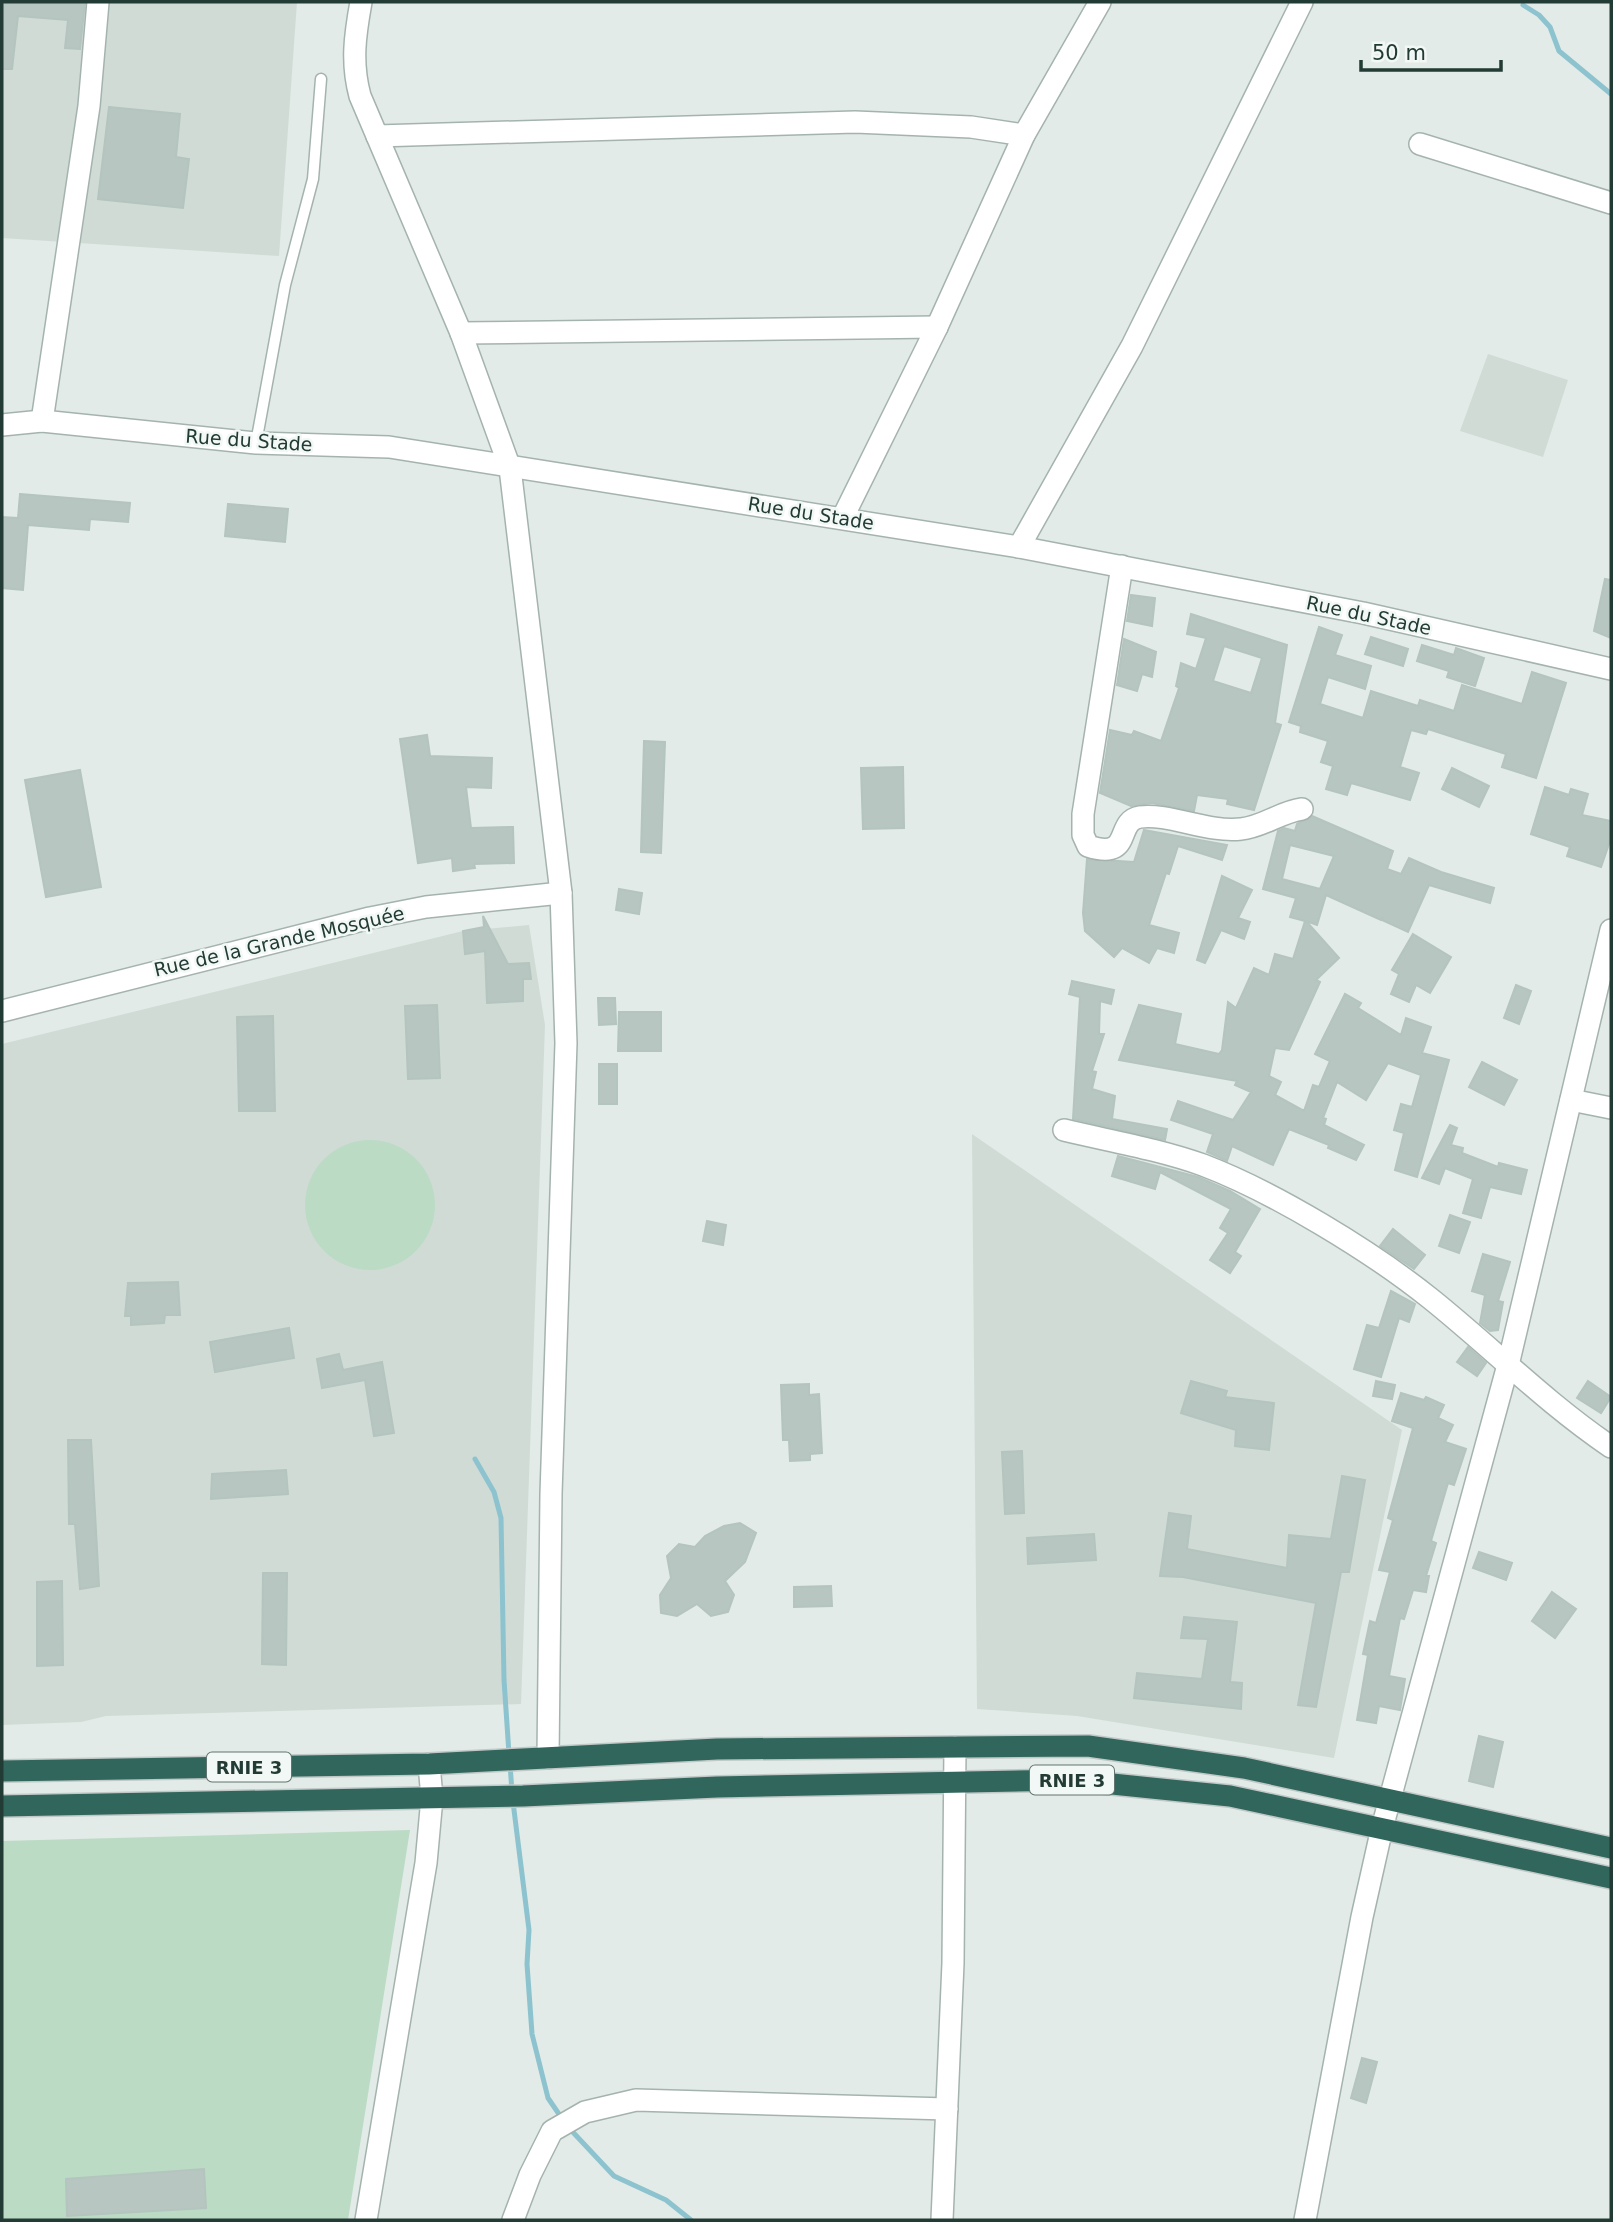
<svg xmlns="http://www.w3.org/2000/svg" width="1613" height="2222" viewBox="0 0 1613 2222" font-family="'DejaVu Sans',sans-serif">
<rect width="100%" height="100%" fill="#e2ebe7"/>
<g fill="#d0dbd6">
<polygon points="2,2 297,2 279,256 2,238"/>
<polygon points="1488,354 1568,380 1543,457 1460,431"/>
<polygon points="529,925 545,1025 521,1704 106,1716 81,1722 2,1725 2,1044 463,931"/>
<polygon points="972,1134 1402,1430 1334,1758 1077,1716 977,1709"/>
</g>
<g fill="#bbdbc5">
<circle cx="370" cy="1205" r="65"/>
<polygon points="410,1830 348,2220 2,2220 2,1841"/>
</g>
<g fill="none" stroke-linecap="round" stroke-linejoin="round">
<g stroke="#8cc3ce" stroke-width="5">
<polyline points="1523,5 1539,15 1550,27 1559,51 1611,94"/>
<polyline points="475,1459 494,1492 501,1518 504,1680 509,1754"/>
<polyline points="510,1764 512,1792"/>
<polyline points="513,1802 529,1930 527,1964 532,2034 548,2098 563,2120"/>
<polyline points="569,2128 614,2176 666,2200 691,2220"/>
</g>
</g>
<g fill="#b7c6c0" stroke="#b4c4be" stroke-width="2" fill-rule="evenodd">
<polygon points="2,2 85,2 80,49 65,48 68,20 18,16 12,69 2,69"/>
<polygon points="109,107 180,114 176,157 189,159 183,208 98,199"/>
<polygon points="20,494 130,503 128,522 90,519 89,530 28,525 23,590 2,588 2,517 18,518"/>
<polygon points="228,504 288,509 285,542 225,536"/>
<polygon points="1605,579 1611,580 1611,638 1594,631"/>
<polygon points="1131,595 1155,598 1152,626 1127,621"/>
<path d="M1191,614L1287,645L1275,723L1281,725L1254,810L1227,804L1228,799L1197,795L1194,811L1152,803L1131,806L1100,793L1110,730L1132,735L1134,731L1161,741L1179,688L1176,686L1181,663L1196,669L1206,638L1187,634ZM1224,646L1262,658L1251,693L1213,681Z"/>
<polygon points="1319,627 1342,635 1335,655 1371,666 1365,689 1328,677 1320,704 1363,718 1371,691 1418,706 1420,700 1454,711 1462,685 1522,704 1532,672 1566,683 1536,778 1502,767 1506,754 1428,729 1426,734 1411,730 1400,767 1419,773 1410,800 1351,783 1347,795 1326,789 1333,766 1321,762 1328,741 1300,732 1301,726 1289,722"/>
<polygon points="1371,637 1408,649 1403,666 1365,654"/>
<polygon points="1124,639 1156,652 1152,677 1142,674 1137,691 1117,685"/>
<polygon points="1422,645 1454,655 1456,648 1484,658 1475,686 1447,677 1449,671 1417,661"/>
<polygon points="427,735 430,756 492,758 491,788 466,787 471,828 513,827 514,863 474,864 475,868 453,871 452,858 418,863 400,739"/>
<polygon points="644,741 665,742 661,853 641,852"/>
<polygon points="903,767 904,828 863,829 861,768"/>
<polygon points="1452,768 1489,786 1479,807 1442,789"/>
<polygon points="80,770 101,887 46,897 25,780"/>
<polygon points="1545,787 1569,795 1571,789 1588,794 1582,815 1611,821 1611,838 1601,867 1567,856 1570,847 1531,834"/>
<path d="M1312,816L1393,851L1387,869L1401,874L1409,858L1441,872L1494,888L1490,903L1429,885L1408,932L1382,920L1383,917L1381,920L1326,895L1317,925L1306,921L1339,958L1316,980L1320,982L1289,1050L1275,1048L1269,1076L1281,1082L1275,1095L1304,1111L1313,1085L1319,1087L1330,1061L1315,1054L1345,994L1361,1003L1358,1008L1401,1035L1406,1018L1431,1027L1422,1053L1449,1060L1417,1177L1395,1170L1404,1133L1394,1130L1401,1104L1412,1107L1421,1075L1388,1063L1366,1100L1337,1082L1323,1118L1326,1119L1324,1125L1364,1145L1356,1160L1328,1148L1329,1145L1289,1129L1273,1165L1232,1146L1227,1161L1207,1152L1213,1134L1171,1120L1178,1101L1233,1120L1251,1092L1235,1085L1237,1081L1119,1060L1139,1005L1181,1014L1175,1044L1219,1054L1222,1050L1228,1002L1236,1008L1254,968L1269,975L1275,954L1293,959L1305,921L1290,917L1296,898L1263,889L1278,831L1284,828L1295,831L1297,824ZM1290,845L1334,856L1320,889L1282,879Z"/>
<polygon points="1144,830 1227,845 1222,860 1178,846 1169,874 1166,873 1149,925 1179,933 1174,953 1157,948 1149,963 1122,948 1114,957 1085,931 1083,913 1087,859 1134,862"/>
<polygon points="1222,876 1252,890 1238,918 1250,922 1244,939 1221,930 1205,963 1197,960"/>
<polygon points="619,889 642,893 639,914 616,910"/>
<polygon points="483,916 508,964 529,963 531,979 523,979 523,1001 487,1003 485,951 465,954 463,931 484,927"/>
<polygon points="1413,934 1451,957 1430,993 1416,985 1409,1002 1391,994 1399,974 1392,970"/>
<polygon points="1072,981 1114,990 1111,1004 1100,1001 1099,1034 1104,1034 1092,1071 1096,1072 1092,1089 1115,1096 1112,1119 1167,1129 1165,1140 1073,1119 1080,997 1069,994"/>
<polygon points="1516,985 1531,991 1519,1024 1504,1018"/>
<polygon points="598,998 615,998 616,1024 599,1025"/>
<polygon points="437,1005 440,1078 408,1079 405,1006"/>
<polygon points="619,1012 661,1012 661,1051 618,1051"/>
<polygon points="273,1016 275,1111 239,1111 237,1017"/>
<polygon points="1482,1062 1517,1080 1504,1105 1469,1087"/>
<rect x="599" y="1064" width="18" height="40"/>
<polygon points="1450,1125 1457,1128 1451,1145 1463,1148 1462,1153 1498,1167 1499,1163 1527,1170 1521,1194 1490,1187 1481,1218 1463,1213 1473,1179 1445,1168 1439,1184 1422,1178"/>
<polygon points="1118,1156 1198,1177 1230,1191 1260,1209 1235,1252 1241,1256 1230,1273 1210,1260 1228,1233 1220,1228 1231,1209 1160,1172 1155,1189 1112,1176"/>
<polygon points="1450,1215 1470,1222 1459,1253 1439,1246"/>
<polygon points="707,1221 726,1225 723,1245 703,1241"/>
<polygon points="1393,1229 1425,1255 1414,1269 1380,1246"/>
<polygon points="1483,1254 1510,1262 1498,1301 1503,1302 1498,1330 1490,1331 1480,1323 1485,1295 1472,1291"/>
<polygon points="178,1282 180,1315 165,1315 164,1323 131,1325 131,1316 125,1316 128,1283"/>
<polygon points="1391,1291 1415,1304 1409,1322 1399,1318 1381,1377 1354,1369 1367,1325 1379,1328"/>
<polygon points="289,1328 294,1358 215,1372 210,1342"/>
<polygon points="1468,1347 1486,1363 1477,1376 1457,1362"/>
<polygon points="339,1354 343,1370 382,1362 394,1433 374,1436 365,1380 322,1388 317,1359"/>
<polygon points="1191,1381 1227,1391 1225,1397 1274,1403 1269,1450 1235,1446 1236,1430 1181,1413"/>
<polygon points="1376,1381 1395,1385 1392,1399 1373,1396"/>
<polygon points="1588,1381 1611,1397 1601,1413 1577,1398"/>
<polygon points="809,1384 809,1395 819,1394 822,1453 810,1454 810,1460 790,1461 789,1440 783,1440 781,1385"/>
<polygon points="1401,1393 1424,1400 1426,1397 1444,1405 1438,1418 1453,1425 1445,1442 1466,1449 1454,1485 1448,1483 1431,1541 1436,1543 1426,1576 1429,1576 1426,1592 1413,1590 1404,1619 1400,1618 1389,1676 1405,1679 1400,1710 1379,1706 1376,1723 1357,1720 1368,1655 1363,1654 1370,1621 1376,1623 1390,1572 1379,1570 1393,1520 1388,1518 1413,1428 1392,1421"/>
<polygon points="68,1440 91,1440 99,1586 80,1589 75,1524 69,1524"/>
<polygon points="1022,1451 1024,1513 1005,1514 1002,1452"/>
<polygon points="286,1470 288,1494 211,1499 212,1474"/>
<polygon points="1342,1476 1365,1480 1349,1572 1341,1572 1316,1707 1298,1705 1316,1603 1183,1577 1160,1576 1169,1513 1191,1516 1187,1549 1287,1568 1289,1535 1331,1539"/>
<polygon points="740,1523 756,1533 745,1562 725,1581 734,1595 728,1612 711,1616 697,1604 677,1616 661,1613 660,1595 671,1578 667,1556 679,1544 695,1547 705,1536 724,1526"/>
<polygon points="1094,1534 1096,1560 1028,1564 1027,1538"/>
<polygon points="1479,1552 1512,1563 1506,1580 1473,1568"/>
<polygon points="263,1573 287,1573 286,1665 262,1664"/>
<polygon points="62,1581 63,1665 37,1666 37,1582"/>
<polygon points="831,1586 832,1606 794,1607 794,1587"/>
<polygon points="1552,1592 1576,1609 1555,1638 1532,1621"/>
<polygon points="1184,1617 1237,1622 1230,1682 1242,1683 1241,1709 1134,1698 1137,1673 1202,1679 1208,1639 1181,1638"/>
<polygon points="1479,1736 1503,1742 1493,1787 1469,1781"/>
<polygon points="1362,2058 1377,2062 1366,2103 1351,2098"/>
<polygon points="204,2169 206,2208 67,2216 66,2179"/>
</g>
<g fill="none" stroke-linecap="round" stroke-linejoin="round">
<g stroke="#a5b3ae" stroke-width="13">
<polyline id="lane" points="256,443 285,285 313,179 321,79"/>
</g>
<g stroke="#a5b3ae" stroke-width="24">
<g id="street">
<path d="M361,2C355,35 351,63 360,96L461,333L510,468L561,893L566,1043L551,1494L548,1758"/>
<polyline points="377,136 855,122 971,127 1024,135"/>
<polyline points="1420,144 1611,203"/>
<polyline points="461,333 937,327"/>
<polyline points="42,421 89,106 98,2"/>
<polyline points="2,425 42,421 256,443 389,447 1019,547 1363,613 1611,669"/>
<polyline points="843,517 937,327 1024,135 1100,2"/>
<polyline points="1019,547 1132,346 1302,2"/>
<path d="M1122,566L1083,814V835L1088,846C1134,861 1114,821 1140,817C1169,813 1208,833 1241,829C1263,827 1280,812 1302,809"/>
<polyline points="2,1011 370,918 426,907 561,893"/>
<polyline points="1571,1100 1611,1108"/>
<path d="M1064,1130C1110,1141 1158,1149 1203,1165C1274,1192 1371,1251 1431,1299C1492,1348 1546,1403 1611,1447"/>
<polyline points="366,2220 426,1863 432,1798 429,1764"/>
<polyline points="513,2220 530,2175 552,2131 585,2112 636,2100 947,2109"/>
<polyline points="942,2220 953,1963 955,1747"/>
<polyline points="1305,2220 1362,1917 1382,1828 1508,1365 1611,930"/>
</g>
</g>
<g stroke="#c1c8c6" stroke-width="24">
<g id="highway">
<polyline points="2,1771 429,1764 717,1749 1088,1746 1244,1768 1611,1848"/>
<polyline points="2,1806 523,1796 717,1787 1073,1780 1230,1796 1611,1878"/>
</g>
</g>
<use href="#lane" stroke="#fff" stroke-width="10"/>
<use href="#street" stroke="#fff" stroke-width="21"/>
<use href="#highway" stroke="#30665c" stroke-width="21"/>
</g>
<g text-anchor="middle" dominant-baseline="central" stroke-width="5" stroke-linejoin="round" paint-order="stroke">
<g fill="#f2f8f5" stroke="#61746f" stroke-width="2">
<rect x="207" y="1752.5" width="84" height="29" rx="5"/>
<rect x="1030" y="1765.5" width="84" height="29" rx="5"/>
</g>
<g font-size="18" font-weight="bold" fill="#233b35">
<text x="249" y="1767">RNIE 3</text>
<text x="1072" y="1780">RNIE 3</text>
</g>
<g font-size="19" fill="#233b35" stroke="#f2f8f5">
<text transform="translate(249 440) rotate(4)">Rue du Stade</text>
<text transform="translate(811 513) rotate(9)">Rue du Stade</text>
<text transform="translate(1369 615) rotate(12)">Rue du Stade</text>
<text transform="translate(279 941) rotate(-13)">Rue de la Grande Mosquée</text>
</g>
</g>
<rect width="1613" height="2222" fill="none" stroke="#233b35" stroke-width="7"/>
<path d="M1361 60v10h140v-10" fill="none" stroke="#233b35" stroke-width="3.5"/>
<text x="1372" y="60" font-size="21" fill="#233b35" stroke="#f2f8f5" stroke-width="5" paint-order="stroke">50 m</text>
</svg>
